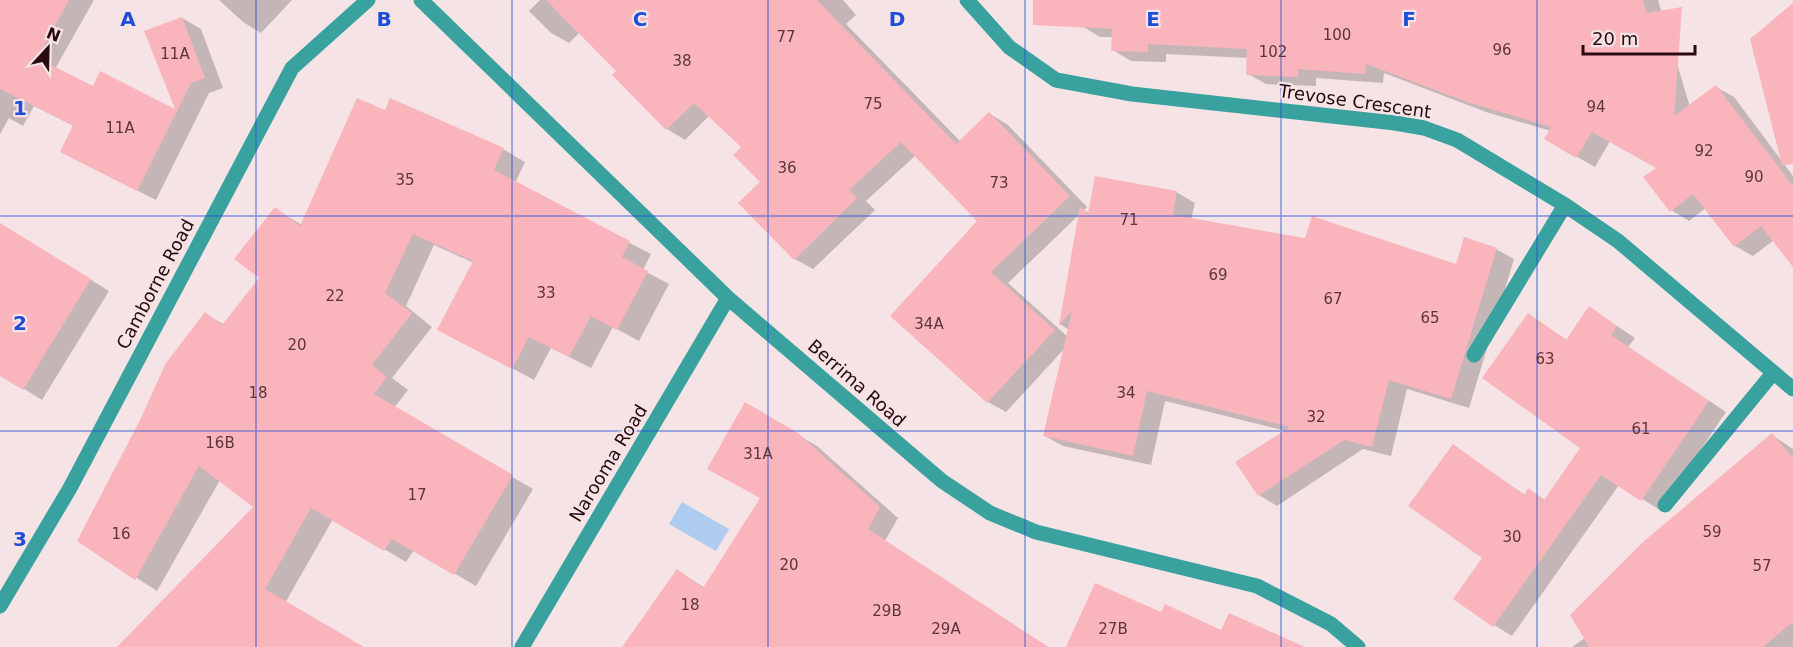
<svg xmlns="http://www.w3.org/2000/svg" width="1793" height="647" viewBox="0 0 1793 647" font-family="'DejaVu Sans',sans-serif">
<rect width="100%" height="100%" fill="#f6e3e5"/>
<polygon fill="#adccf0" points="682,502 729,529 716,551 669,524"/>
<g fill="#0003" fill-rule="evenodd">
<polygon points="0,0 94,0 55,69 93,88 100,73 177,112 146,32 182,18 201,29 223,88 209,93 156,200 62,152 74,126 34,106 23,126 9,118 0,134"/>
<polygon points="219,0 292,0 261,33 243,22"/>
<path d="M540,0H843L856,15L846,24L961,142L990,114L1008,125L1087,207L1084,210L1089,213L1176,192L1195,203L1191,220L1457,266L1496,249L1514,259L1469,408L1407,389L1391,456L1363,449L1277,506L1259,495L1286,431L1165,401L1151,465L1063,446L1045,436L1065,348L1006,412L988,402L979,221L916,155L866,201L875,210L813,269L795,259L762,182L743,147L710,115L685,140L667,129L618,71L580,32L569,43L551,33L529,11ZM1080,214L1060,324L1069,330L1068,337L1008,283Z"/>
<polygon points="1083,0 1658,0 1690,107 1716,87 1734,97 1793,176 1793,265 1774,240 1753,256 1735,246 1706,208 1689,221 1671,210 1658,168 1610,141 1595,167 1546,139 1551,131 1486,112 1384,73 1383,83 1316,78 1316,86 1266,84 1248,74 1248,58 1166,54 1166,62 1131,61 1113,50 1113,37 1100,37 1082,26"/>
<polygon points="386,112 503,149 525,162 515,183 651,254 643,270 669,284 639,341 613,327 591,368 551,348 534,380 461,341 474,263 434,245 406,306 432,327 392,378 408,390 394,408 533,489 476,586 414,550 406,562 333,519 285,603 361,647 119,647 255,507 220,480 157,591 79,541 205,314 225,325 261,278 275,209 302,225"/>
<polygon points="0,224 109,291 42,400 0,374"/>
<polygon points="1590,308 1635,338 1628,347 1726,412 1660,510 1619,485 1512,636 1494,625 1484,558 1453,446 1525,495 1529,490 1545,500 1582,447 1529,315 1567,340"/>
<polygon points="745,404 817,446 898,518 885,541 1048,647 636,647 678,571 705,588 762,498"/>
<polygon points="1772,435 1793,449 1793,647 1572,647 1585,638"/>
</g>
<g fill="#fab4bc">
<polygon points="0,0 69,0 37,58 93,86 100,71 175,109 144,31 182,17 205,78 191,83 137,191 60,152 73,125 0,89"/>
<polygon points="546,0 817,0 956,144 989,112 1070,196 991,272 1055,330 987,403 890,316 977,221 901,142 849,190 857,198 794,260 738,203 760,182 733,155 741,147 694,103 666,130 612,75 616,71"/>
<polygon points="1033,0 1643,0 1647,13 1682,7 1674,116 1716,85 1793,186 1793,267 1761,226 1734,247 1693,194 1670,212 1643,177 1656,168 1592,132 1576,158 1544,139 1551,127 1467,102 1366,64 1365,74 1298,69 1298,77 1246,75 1247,49 1148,44 1148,52 1111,51 1112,29 1033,25"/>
<polygon points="1793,3 1793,164 1782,165 1750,39"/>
<polygon points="357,98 385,110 390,98 504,148 494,170 630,241 622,257 648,271 617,330 591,316 569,357 529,337 512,369 437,330 473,261 413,234 385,293 412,313 372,365 387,377 374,394 513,475 454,575 392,539 384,551 311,508 265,589 364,647 117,647 253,507 199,466 135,580 77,541 140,420 166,363 205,312 222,325 259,278 234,259 275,207 300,226"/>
<polygon points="1095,176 1177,191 1173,215 1305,238 1312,216 1456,264 1464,237 1497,248 1451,399 1389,380 1372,447 1344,440 1258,496 1235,462 1290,427 1147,391 1133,456 1043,436 1072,311 1059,325 1080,206 1088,214"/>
<polygon points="0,223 91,279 23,390 0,376"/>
<polygon points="1589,306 1617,326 1611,335 1709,401 1641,501 1601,475 1493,627 1453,599 1482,558 1408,506 1453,444 1524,495 1528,488 1544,500 1580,448 1482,378 1528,313 1566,340"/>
<polygon points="745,402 798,433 880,507 868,529 1048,647 622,647 677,569 703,588 760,498 707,469"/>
<polygon points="1772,433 1793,458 1793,622 1763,647 1589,647 1570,615 1643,542"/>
<polygon points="1095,583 1161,612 1165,604 1221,630 1229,613 1305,647 1066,647"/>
</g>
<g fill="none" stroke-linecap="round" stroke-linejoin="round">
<g stroke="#39a29f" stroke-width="15">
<polyline points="1474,355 1565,205"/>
<polyline points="1665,505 1773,373"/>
</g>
<g stroke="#39a29f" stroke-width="15">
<polyline points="421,0 728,298 942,481 990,513 1036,532 1257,586 1331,624 1358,647"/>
<polyline points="967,0 1009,47 1056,80 1132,94 1395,123 1424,128 1457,140 1565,205 1618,241 1793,389"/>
<polyline points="0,606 70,488 292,68 368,0"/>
<polyline points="522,647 728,298"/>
</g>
</g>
<path fill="none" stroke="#1d4ed8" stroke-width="1.5" stroke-opacity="0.55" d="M256,0V647M512,0V647M768,0V647M1025,0V647M1281,0V647M1537,0V647M0,216H1793M0,431H1793"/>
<g text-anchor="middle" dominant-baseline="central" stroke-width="4.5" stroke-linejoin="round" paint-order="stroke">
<g font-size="15" fill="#5c343b">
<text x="1337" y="35">100</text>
<text x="786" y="37">77</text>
<text x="1502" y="50">96</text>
<text x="1273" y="52">102</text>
<text x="175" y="54">11A</text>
<text x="682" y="61">38</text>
<text x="873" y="104">75</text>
<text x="1596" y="107">94</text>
<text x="120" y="128">11A</text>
<text x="1704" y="151">92</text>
<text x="787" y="168">36</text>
<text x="1754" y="177">90</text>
<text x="405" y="180">35</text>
<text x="999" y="183">73</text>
<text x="1129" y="220">71</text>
<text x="1218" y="275">69</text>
<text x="546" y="293">33</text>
<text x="335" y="296">22</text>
<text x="1333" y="299">67</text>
<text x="1430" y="318">65</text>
<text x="929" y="324">34A</text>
<text x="297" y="345">20</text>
<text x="1545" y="359">63</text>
<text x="258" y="393">18</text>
<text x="1126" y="393">34</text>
<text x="1316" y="417">32</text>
<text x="1641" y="429">61</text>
<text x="220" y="443">16B</text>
<text x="758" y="454">31A</text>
<text x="417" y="495">17</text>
<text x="1712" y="532">59</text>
<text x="121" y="534">16</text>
<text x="1512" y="537">30</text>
<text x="789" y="565">20</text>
<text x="1762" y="566">57</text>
<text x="690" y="605">18</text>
<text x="887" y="611">29B</text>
<text x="946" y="629">29A</text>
<text x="1113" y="629">27B</text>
</g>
<g font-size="18" fill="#280a10" stroke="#f6e3e5">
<text transform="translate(1355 101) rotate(8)">Trevose Crescent</text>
<text transform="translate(155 284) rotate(-62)">Camborne Road</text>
<text transform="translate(857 383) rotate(41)">Berrima Road</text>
<text transform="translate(608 463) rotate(-59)">Narooma Road</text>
</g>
</g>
<g font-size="20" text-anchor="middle" font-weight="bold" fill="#1d4ed8" stroke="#f6e3e5" stroke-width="4.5" stroke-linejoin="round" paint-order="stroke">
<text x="128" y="26">A</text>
<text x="384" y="26">B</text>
<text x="640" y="26">C</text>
<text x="897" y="26">D</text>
<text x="1153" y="26">E</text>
<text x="1409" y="26">F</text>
<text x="20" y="115">1</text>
<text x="20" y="330">2</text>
<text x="20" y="546">3</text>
</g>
<g transform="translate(48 48) rotate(22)" stroke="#f6e3e5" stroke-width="4.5" paint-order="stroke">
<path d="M0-4.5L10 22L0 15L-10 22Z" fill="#280a10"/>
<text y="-9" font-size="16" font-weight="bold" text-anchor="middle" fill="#280a10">N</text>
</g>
<path d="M1583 45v9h112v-9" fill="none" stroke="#280a10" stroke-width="3"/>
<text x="1592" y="45" font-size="18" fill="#280a10" stroke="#f6e3e5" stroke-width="4.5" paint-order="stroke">20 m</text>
</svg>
